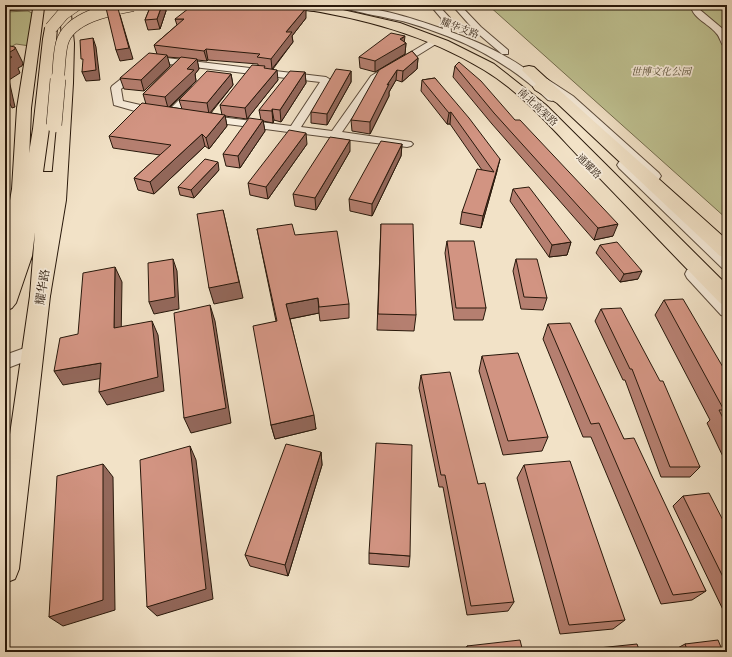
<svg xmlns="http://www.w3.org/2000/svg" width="732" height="657" viewBox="0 0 732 657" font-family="'Libre Caslon Text','Noto Serif SC',serif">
<rect width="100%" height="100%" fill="#f2e2c7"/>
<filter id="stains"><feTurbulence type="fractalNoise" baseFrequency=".005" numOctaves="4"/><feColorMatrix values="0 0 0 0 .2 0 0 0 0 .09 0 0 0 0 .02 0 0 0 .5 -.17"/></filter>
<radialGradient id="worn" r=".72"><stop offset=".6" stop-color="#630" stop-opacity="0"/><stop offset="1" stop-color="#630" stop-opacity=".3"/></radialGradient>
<g fill="#bfc292" stroke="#746d4e">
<polygon points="488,5 727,5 727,219"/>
<polygon points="28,11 32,13 34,16 30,46 16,44 5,50 5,12"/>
</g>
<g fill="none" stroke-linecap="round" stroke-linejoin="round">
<g stroke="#5a4a3a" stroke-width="2">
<g id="minor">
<path d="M276,5C287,5 308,2 317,9L313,11L280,7Z"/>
<path d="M335,5C371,5 409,17 443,29L441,18L430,5H438L450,18L451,32C486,44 535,68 557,98L552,101L548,100C504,59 463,39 406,22C395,19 339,9 335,5Z"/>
<polygon points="452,5 460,5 481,27 508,50 508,54 502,54 475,31"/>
<path d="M691,5H699V9L724,30L727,36V48C720,46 721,37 716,33C709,24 691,17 691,5Z"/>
<polygon points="433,39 437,42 436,44 378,80 342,132 411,142 413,144 411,146 407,147 297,133 293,134 288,132 204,121 199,118 204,115 291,126 320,82 152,62 121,89 123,101 162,110 163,112 162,114 135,111 114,105 111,88 112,86 150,56 326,77 331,80 301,127 332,131 371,76"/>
<polygon points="547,79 573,96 659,173 661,176 659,179 651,179 565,100 544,84 542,82 544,80"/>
<polygon points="196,86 201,89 200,91 175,116 167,116 166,114 167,112 192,87"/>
<polygon points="623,161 627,162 727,257 727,270 722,268 619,168 617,165 619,162"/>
<polygon points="692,269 697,270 727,301 727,317 721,315 687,278 685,274 687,270"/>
<polygon points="33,345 39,346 41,351 39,356 5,369 5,355"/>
</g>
</g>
<g stroke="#28180b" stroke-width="2">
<g id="major">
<polygon points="5,5 52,5 51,7 44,8 31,108 28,189 15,288 12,293 5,295 5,229 12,189 17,108 33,9 5,10"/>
<polygon points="60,5 70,5 74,43 73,83 66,200 50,296 19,569 15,579 5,583 5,469 30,296 50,200 61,83 62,43"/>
</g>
</g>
<g stroke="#28180b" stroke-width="2">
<g id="highway">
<path d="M291,5H321L400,23L448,41L494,64L546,105L727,285V306L720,303C675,257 631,210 586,164C554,131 524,94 484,70C427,35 362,18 296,8Z"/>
<polygon points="51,24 57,28 49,129 43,172 54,172 56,176 50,296 47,301 40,303 33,301 30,296 35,232 32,256 16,303 12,308 5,311 5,275 12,256 33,129 43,39 45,28"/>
<path d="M529,66L534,67C597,125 663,182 727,240V257L720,256L557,103L535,90L533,87L536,84L522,70L524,67Z"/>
</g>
</g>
<use href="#minor" fill="#f7ecdb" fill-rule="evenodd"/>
<use href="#major" fill="#f2e2c7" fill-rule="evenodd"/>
<use href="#highway" fill="#f2e2c7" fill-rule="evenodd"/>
<g stroke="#28180b" stroke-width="13" stroke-linecap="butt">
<g id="highway-bridge-far1">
<polyline points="51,28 63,14 76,5"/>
<path d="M58,80C59,68 59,54 62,43C69,17 111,9 133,5"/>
</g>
</g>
<g stroke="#28180b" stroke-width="16" stroke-linecap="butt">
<polyline id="highway-bridge" points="54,125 58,79"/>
</g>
<use href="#highway-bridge-far1" stroke="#f2e2c7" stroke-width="12"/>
<use href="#highway-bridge" stroke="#f2e2c7" stroke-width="15"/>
</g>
<g fill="#b57f70" stroke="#28180b" fill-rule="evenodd">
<polygon points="151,5 165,5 166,11 160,29 148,30 145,20"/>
<path d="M306,18L292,36L293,42L273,69L278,80L247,119L225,116L227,126L209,149L205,146L154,194L138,190L134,178L160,155L113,148L109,136L146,104L143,94L180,58L167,57L170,66L144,91L124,89L120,78L157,54L154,45L177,25L175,19ZM197,60L207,61L208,60L258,64V66L220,105L222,115L211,113L233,85L231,74L179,100L182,109L170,107L196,81L195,74L199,69Z"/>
<polygon points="404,42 406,43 405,54 375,72 360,68 359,57"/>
<polygon points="412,51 418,58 417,69 402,82 396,80 389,92 389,96 370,134 352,131 351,120"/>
<polygon points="455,66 613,236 594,240 492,124 453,77"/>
<polygon points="351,71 351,82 327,125 311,123 311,112"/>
<polygon points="305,72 306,83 281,122 274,120 273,123 263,121 265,131 240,168 226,166 223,154 261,120 259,110"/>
<polygon points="435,78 497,171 481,228 460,224 462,212 482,170 450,124 447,124 421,91 422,80"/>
<polygon points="307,144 268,199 250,195 248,183"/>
<polygon points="402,144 401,156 372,216 350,211 349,199"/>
<polygon points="350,151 316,210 295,206 293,194"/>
<polygon points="219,170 194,198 180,195 178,187"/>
<polygon points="513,189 571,242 567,255 549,257 510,201"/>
<polygon points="381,224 416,315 414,331 377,330"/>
<polygon points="257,229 295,235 349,304 349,318 320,321 319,313 290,319 316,429 275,439 271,425 276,321"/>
<polygon points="447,241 486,308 483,320 454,320 445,253"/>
<polygon points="600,245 638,279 620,282 596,253"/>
<polygon points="516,259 547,298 543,310 521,309 513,271"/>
<polygon points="664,300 727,374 727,465 707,423 710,420 655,315"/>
<polygon points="601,309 700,467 690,477 661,477 625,380 623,380 595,321"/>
<polygon points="548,324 624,439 706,591 692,600 661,604 591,437 583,437 543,339"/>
<polygon points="482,356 548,437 542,451 503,455 479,371"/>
<polygon points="421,375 478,484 514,602 508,611 467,615 443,487 439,487 419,388"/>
<polygon points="321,452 322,465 288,576 250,566 245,555"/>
<polygon points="524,465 625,620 613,629 560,634 517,478"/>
<polygon points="683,496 727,528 727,618 673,506"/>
<polygon points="369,553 410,556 409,567 369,564"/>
<polygon points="685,644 723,652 674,652 674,650"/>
<polygon points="467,646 523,652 463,652"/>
</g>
<g fill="#93685b" stroke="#28180b">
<polygon points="162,5 165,5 166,11 160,29 157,19"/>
<polygon points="306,8 306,18 292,36 293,42 272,69 271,59 286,32"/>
<polygon points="120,15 133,59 120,61 116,50"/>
<polygon points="405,36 404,44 406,43 405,54 375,72 375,61"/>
<polygon points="93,38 96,47 100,80 86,81 82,72"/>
<polygon points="15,47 23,63 22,66 18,68 20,73 9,80 15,107 12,108 5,94 5,55"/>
<polygon points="206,49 208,60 207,61 204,51"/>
<polygon points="167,55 170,66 144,91 141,80"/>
<polygon points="418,58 417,69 402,82 403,71"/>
<polygon points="197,59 199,69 195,74 196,81 168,108 165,97 187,69"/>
<polygon points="277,70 278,80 247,119 245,108"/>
<polygon points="397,70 396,80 389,92 389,96 370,134 370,122 387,85"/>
<polygon points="351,71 351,82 327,125 327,114"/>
<polygon points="305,72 306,83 281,122 280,110"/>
<polygon points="231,74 233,85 209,114 207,103"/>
<polygon points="272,109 274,120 273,123 272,111"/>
<polygon points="451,112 450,124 447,124 449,113"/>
<polygon points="225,115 227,126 209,149 206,138"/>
<polygon points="263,120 265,131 240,168 238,156"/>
<polygon points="306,133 307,144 268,199 266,187"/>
<polygon points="202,134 205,146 154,194 150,182"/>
<polygon points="350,140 350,151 316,210 315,198"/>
<polygon points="402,144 401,156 372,216 372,204"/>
<polygon points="500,159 497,171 481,228 483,216"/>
<polygon points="218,162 219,170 194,198 191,190"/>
<polygon points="223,210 243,298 214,304 209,288"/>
<polygon points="618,224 613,236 594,240 598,228"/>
<polygon points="571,242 567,255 549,257 552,245"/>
<polygon points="173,259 177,271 179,309 154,314 149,302"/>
<polygon points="115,267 122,282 121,342 114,328"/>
<polygon points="642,271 638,279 620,282 624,274"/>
<polygon points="318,298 319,313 289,319 286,304"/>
<polygon points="210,305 215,321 231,423 191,433 184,418"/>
<polygon points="152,321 158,335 164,391 107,405 99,392"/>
<polygon points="101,363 109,377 63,385 54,371"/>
<polygon points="314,415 316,429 275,439 271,425"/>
<polygon points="190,446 196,460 213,599 157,616 147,607"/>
<polygon points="321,452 322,465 288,576 285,565"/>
<polygon points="103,464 113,477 115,610 63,626 49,617"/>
</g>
<g fill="#d29482" stroke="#28180b">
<polygon points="117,5 129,48 116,50 106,8"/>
<polygon points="151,5 162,5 157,19 145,20"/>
<polygon points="193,5 269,5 306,8 286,32 292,32 271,59 257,57 260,54 206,49 204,51 154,45 184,19 175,19"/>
<polygon points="391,33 405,36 400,39 406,43 375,61 359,57"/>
<polygon points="93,38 96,70 82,72 83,59 81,59 80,40"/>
<polygon points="5,45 15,47 15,49 5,55"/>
<polygon points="412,51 418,58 403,71 397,70 387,85 389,84 370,122 351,120 379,70"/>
<polygon points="149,53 167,55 141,80 120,78"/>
<polygon points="5,56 12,57 5,61"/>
<polygon points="181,57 197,59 187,69 194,70 165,97 143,94"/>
<polygon points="459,62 481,81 515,120 520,120 618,224 598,228 494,113 455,66"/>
<polygon points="252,65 265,66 264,68 277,70 245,108 220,105"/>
<polygon points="336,69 351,71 327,114 311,112"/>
<polygon points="207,71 231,74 207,103 179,100"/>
<polygon points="290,71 305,72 280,110 272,109 272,111 259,110"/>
<polygon points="435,78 469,118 500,159 483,216 462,212 477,169 494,172 451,112 449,113 422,80"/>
<polygon points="142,103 225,115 206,138 202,134 150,182 134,178 171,145 109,136"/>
<polygon points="249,118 263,120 238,156 223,154"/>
<polygon points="289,130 306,133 266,187 248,183"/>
<polygon points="330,137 350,140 315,198 293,194"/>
<polygon points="381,141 402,144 372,204 349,199"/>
<polygon points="205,159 218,162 191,190 178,187"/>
<polygon points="529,187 571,242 552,245 513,189"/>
<polygon points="223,210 239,282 209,288 197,214"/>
<polygon points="292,224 295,235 337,231 349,304 319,307 318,298 286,304 314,415 271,425 253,326 277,321 257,229"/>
<polygon points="381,224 413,224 416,315 378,314"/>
<polygon points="447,241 474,241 486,308 456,308"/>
<polygon points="617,242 642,271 624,274 600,245"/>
<polygon points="173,259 175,297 149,302 148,263"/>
<polygon points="516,259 537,259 547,298 524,297"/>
<polygon points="115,267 114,328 152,321 158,377 99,392 101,363 54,371 60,338 78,334 83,273"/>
<polygon points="683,299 727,374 727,426 719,410 724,410 664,300"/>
<polygon points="210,305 226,408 184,418 174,313"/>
<polygon points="621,308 660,381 663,381 700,467 670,467 632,369 630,369 601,309"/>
<polygon points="570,323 624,439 634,438 706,591 673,595 599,423 591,424 548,324"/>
<polygon points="518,353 548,437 508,441 482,356"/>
<polygon points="450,372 478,484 485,483 514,602 471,606 445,475 441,475 421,375"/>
<polygon points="376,443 412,445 410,556 369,553"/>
<polygon points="286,444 321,452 285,565 245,555"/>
<polygon points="190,446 206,589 147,607 140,460"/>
<polygon points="570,461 625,620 569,625 524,465"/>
<polygon points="103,464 103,600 49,617 57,476"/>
<polygon points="709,493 727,528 727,585 683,496"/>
<polygon points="520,640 523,652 468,652 467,646"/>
<polygon points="718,640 723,652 688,652 685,644"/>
<polygon points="637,644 640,652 579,652 579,650"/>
</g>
<g text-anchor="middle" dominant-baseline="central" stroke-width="3.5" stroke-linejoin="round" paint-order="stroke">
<g font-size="10" fill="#28180b" stroke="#f7ecdb">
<text transform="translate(460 28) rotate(21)">耀华支路</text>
<text transform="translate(538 107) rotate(43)">南北高架路</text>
<text transform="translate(589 166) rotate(46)">通耀路</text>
</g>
<g font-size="10" font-style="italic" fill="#554b34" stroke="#f7ecdb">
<text x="661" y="71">世博文化公园</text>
</g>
<g font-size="12" fill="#28180b" stroke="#f7ecdb">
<text transform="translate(42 287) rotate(-81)">耀华路</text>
</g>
</g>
<rect width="732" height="657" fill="none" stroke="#f2e2c7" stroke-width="20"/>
<rect x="6" y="6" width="720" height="645" fill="none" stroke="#28180b" stroke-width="2"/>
<rect x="10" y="10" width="712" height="637" fill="none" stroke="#28180b"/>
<rect width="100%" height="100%" filter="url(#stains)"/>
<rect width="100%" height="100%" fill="url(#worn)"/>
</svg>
